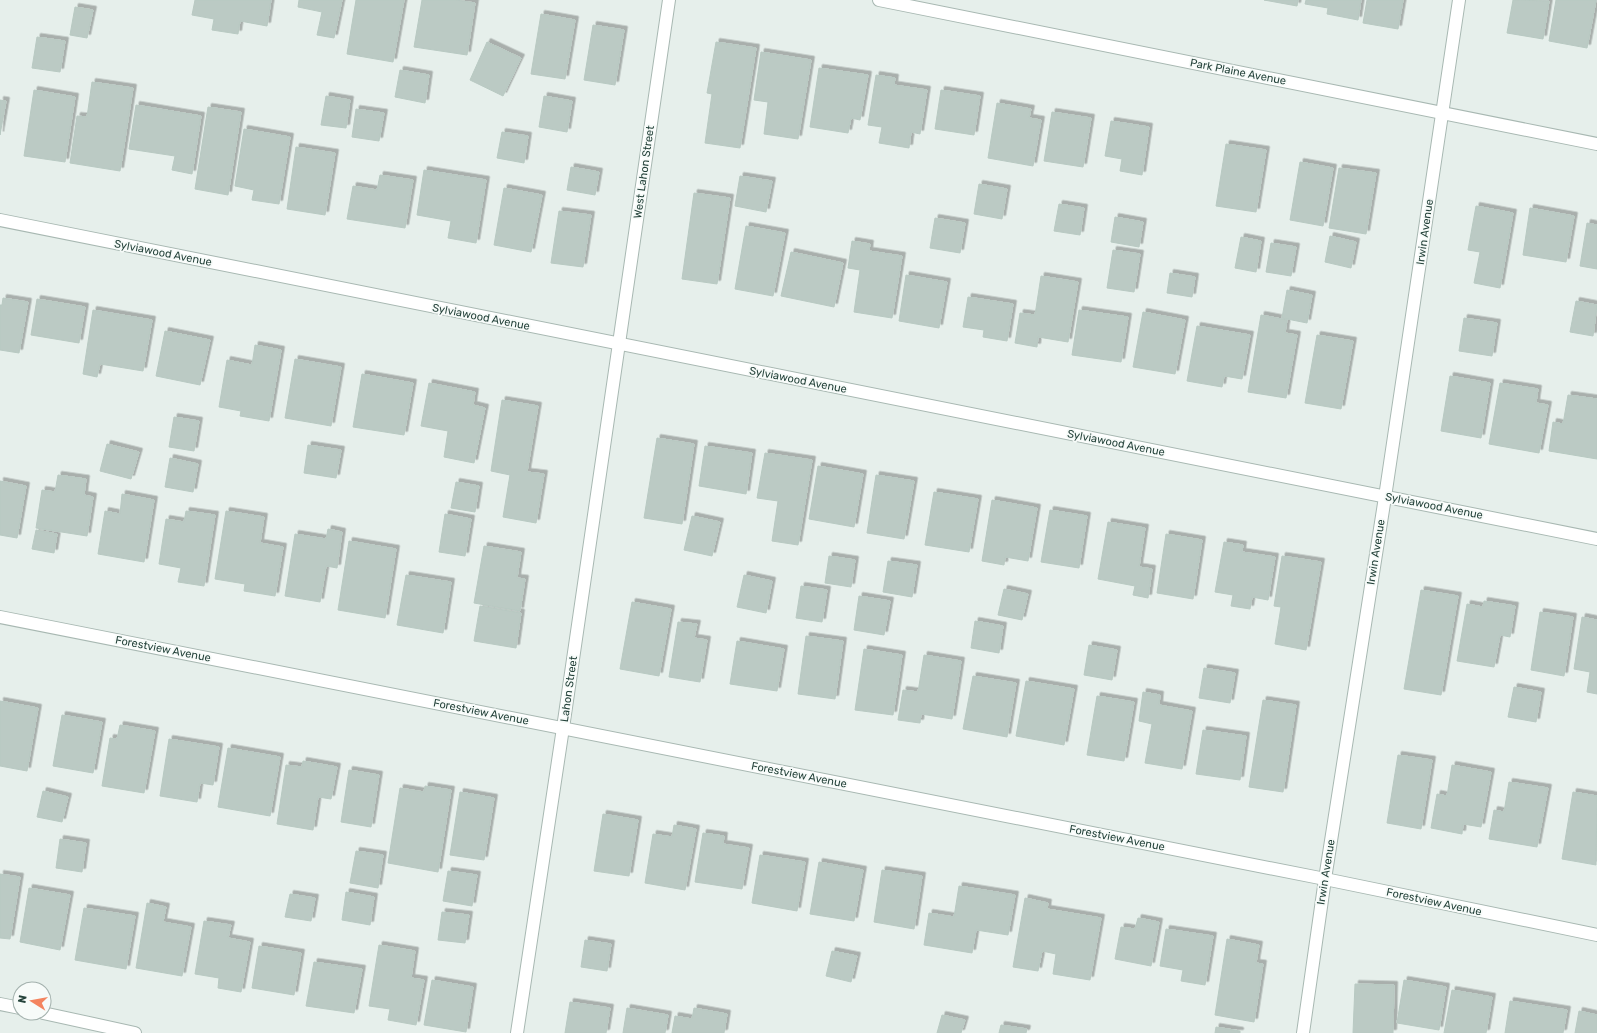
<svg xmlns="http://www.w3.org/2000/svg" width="1597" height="1033" viewBox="0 0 1597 1033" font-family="Rubik,sans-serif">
<defs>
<filter id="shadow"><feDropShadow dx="3.5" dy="-3.5" stdDeviation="0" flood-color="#0004"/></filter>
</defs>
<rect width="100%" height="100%" fill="#e6efeb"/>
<g fill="#bbcac4" stroke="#b8c9c2" filter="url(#shadow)">
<polygon points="195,0 271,0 267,26 240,21 238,34 212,30 214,19 192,15"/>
<polygon points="299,0 342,0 334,38 317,35 322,12 298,7"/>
<polygon points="356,0 404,0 393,62 347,54"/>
<polygon points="422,0 456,0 475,3 467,55 414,47"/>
<polygon points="1264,0 1298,0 1297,6"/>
<polygon points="1306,0 1361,0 1358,20 1327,14 1328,8 1305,4"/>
<polygon points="1367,0 1403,0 1398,29 1363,23"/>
<polygon points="1513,0 1549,1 1543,39 1507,33"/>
<polygon points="1556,0 1596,0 1587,48 1549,41"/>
<polygon points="75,7 93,10 87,38 70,35"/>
<polygon points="541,14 575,20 565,79 531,74"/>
<polygon points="593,25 624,30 615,85 584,80"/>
<polygon points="37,37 65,41 60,72 32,68"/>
<polygon points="487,42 521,58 503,96 470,80"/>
<polygon points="716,42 756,48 740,148 705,143 712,94 707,93"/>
<polygon points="761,52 811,60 798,139 764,134 768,102 754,100"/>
<polygon points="819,68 868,75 860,120 851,118 848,133 810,127"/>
<polygon points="400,70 429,75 425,103 395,97"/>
<polygon points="876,75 895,78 894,85 927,90 920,134 911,132 909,148 879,143 882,127 868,125"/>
<polygon points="92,82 133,88 120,171 70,163 77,116 87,117"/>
<polygon points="34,90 75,97 65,162 24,156"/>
<polygon points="941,90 980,96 974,135 935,129"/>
<polygon points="326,96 350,100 346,128 321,125"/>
<polygon points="544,96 572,101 567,132 539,127"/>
<polygon points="0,100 6,101 0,135"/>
<polygon points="997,103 1031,109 1029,118 1041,120 1033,166 988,158"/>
<polygon points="136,105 201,116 192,174 172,170 175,156 129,149"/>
<polygon points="208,107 241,112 228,195 195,189"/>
<polygon points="356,109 384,113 379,141 352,137"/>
<polygon points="1052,112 1091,118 1083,167 1044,161"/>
<polygon points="1111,121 1149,127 1142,175 1120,171 1122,159 1105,156"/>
<polygon points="244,129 290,137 279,204 252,200 254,190 235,186"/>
<polygon points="502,132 528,136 524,163 497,158"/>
<polygon points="1226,144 1266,150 1256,212 1216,206"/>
<polygon points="296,147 335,153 325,215 287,209"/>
<polygon points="1300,162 1333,168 1323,226 1290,220"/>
<polygon points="571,167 599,172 595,195 567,190"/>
<polygon points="1339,168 1376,173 1366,234 1329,228"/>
<polygon points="424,170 486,180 476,243 448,238 451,221 417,215"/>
<polygon points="380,175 413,180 405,228 347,219 353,186 377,190"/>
<polygon points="740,176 772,181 766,212 735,206"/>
<polygon points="979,184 1007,189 1002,219 974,214"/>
<polygon points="504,188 542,195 531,252 494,245"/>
<polygon points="694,193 730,198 717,284 682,279"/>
<polygon points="1059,204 1084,208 1080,235 1054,231"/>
<polygon points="1476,206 1513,213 1500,288 1474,283 1480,252 1468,250"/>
<polygon points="1530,208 1574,216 1566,262 1523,255"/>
<polygon points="559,211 591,215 583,267 551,263"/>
<polygon points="1115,217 1143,222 1139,247 1111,242"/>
<polygon points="935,218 965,223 960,253 930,248"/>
<polygon points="1587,223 1597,225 1597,269 1580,266"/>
<polygon points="746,226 785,233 773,296 735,289"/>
<polygon points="1330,236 1356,242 1351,268 1325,262"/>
<polygon points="1241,237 1261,241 1256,272 1235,268"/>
<polygon points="852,241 870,244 869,251 902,256 892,318 854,312 860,270 848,268"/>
<polygon points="1271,243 1296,247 1291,276 1266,272"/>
<polygon points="1113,250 1140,254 1134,292 1107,288"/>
<polygon points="791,252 843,263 834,307 781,296"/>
<polygon points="1170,273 1195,277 1192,297 1167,293"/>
<polygon points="906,275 947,282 939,328 899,321"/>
<polygon points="1041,276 1078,282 1068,342 1038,337 1037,347 1015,343 1020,313 1035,315"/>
<polygon points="1287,290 1312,295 1307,323 1282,318"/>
<polygon points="968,297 1013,304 1007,341 983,337 984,330 963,327"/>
<polygon points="3,298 28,302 19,353 0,350 0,305 2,305"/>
<polygon points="37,299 85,307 79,343 31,335"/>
<polygon points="1576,301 1597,305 1593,336 1570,332"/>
<polygon points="93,310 152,320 143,371 100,364 97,377 83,374"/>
<polygon points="1079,310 1128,317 1121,362 1072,355"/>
<polygon points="1143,312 1185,320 1175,374 1133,367"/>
<polygon points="1261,315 1287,320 1285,333 1297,335 1286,398 1248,392"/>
<polygon points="1464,318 1497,323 1492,356 1459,351"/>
<polygon points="1197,326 1250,335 1242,379 1224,376 1222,387 1187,381"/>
<polygon points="165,331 210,340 200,385 156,376"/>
<polygon points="1317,335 1353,341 1341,409 1305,403"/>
<polygon points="255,345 281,350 269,421 240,416 241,411 219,407 227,360 252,365"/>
<polygon points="295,359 341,367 331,426 285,418"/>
<polygon points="362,374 413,383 404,435 353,427"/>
<polygon points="1450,376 1490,383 1481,438 1441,431"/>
<polygon points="429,383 475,392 473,405 485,408 474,463 444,457 448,431 421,426"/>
<polygon points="1500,383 1538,389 1536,403 1548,405 1539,453 1489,444"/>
<polygon points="1568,395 1597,399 1597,459 1549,451 1553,422 1563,424"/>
<polygon points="502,400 538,406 527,472 544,474 536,523 503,517 510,475 491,471"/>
<polygon points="174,417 199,421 194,451 169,447"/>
<polygon points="657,438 694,444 682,524 644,518"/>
<polygon points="107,444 139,452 131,479 100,471"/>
<polygon points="308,445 341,450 336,478 304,473"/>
<polygon points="705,446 752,453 746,494 699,486"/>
<polygon points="765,453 812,460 798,545 772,541 778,501 757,498"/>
<polygon points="170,458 198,464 193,492 165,487"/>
<polygon points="818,466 863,474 854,527 809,519"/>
<polygon points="58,475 86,479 84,495 93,497 87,536 36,528 42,490 55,492"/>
<polygon points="876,475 914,481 904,539 867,533"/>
<polygon points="0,481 26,486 17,538 0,535"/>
<polygon points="456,482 479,486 475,512 451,508"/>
<polygon points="934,492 978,499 969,552 925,545"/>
<polygon points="122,494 154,500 144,562 98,554 105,511 120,514"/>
<polygon points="992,500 1037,508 1028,561 1005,557 1004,565 982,561"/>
<polygon points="1050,510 1087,516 1079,568 1041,562"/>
<polygon points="186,511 215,515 204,586 178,582 181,568 159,564 166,519 184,522"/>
<polygon points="226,511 264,517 260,543 283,547 275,596 244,591 245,584 215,579"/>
<polygon points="445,514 471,519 465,556 439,552"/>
<polygon points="692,516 720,522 712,556 684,550"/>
<polygon points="1108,522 1145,528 1139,567 1152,569 1148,598 1133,595 1135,586 1098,579"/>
<polygon points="328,529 342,532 337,568 326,566 320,602 285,596 295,534 326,539"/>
<polygon points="36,530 57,534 54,553 32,549"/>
<polygon points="1166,534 1202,540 1193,599 1157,593"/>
<polygon points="349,541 396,549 385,618 338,610"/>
<polygon points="1224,542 1243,545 1242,552 1275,557 1268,600 1252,597 1250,609 1231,606 1233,595 1215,592"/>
<polygon points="484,546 521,552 517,578 525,579 520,611 474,603"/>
<polygon points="829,556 855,560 851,587 825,583"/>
<polygon points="1282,556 1321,562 1306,650 1275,644 1281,607 1274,606"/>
<polygon points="888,561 917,565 912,597 883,592"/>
<polygon points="406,575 451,582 443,633 397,625"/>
<polygon points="744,575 772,581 766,613 737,607"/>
<polygon points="801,586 827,590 822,622 796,618"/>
<polygon points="1004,589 1028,594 1022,620 998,615"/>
<polygon points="1421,590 1458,596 1441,695 1404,689"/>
<polygon points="859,596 890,601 884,635 854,630"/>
<polygon points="1484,601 1515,606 1510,637 1500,635 1494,667 1457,661 1467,604 1483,607"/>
<polygon points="632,602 671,609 659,676 620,669"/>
<polygon points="480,606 521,613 516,648 474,641"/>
<polygon points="1540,612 1573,617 1564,676 1531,670"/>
<polygon points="1582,617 1597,620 1597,694 1587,692 1590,672 1574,669"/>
<polygon points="975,621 1003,626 999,653 971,648"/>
<polygon points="678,622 697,624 694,638 707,640 700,682 669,677"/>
<polygon points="806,636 843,641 835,699 798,694"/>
<polygon points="737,641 784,649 777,691 730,684"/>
<polygon points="1089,645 1117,650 1112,680 1084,675"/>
<polygon points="864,649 902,655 893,715 855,710"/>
<polygon points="924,655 961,661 952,719 921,714 920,723 898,720 903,690 918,692"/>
<polygon points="1204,668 1235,673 1230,703 1199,698"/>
<polygon points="973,676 1016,683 1007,737 963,729"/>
<polygon points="1026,681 1074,689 1064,745 1016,736"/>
<polygon points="1514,687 1541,692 1536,722 1508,717"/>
<polygon points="1143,692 1160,695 1159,705 1192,711 1182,769 1145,763 1152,724 1139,721"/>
<polygon points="1097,696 1134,702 1124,761 1087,755"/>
<polygon points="1263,700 1296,705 1283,792 1249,787"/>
<polygon points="0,701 38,708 27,771 0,766"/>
<polygon points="62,715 102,722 93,773 53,766"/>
<polygon points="120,725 155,731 144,793 102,786 110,738 117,739"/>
<polygon points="1203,730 1246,736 1240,780 1196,774"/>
<polygon points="169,739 219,747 213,785 200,783 197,802 160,796"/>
<polygon points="228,748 280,757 270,816 218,807"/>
<polygon points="1398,755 1432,760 1421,829 1387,823"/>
<polygon points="303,761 337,767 331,799 318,797 313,830 277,824 286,765 302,767"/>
<polygon points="1452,765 1491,772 1481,827 1463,824 1462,834 1431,828 1437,794 1447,796"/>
<polygon points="349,770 379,775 371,827 341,822"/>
<polygon points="1509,782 1548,788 1537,847 1489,839 1494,810 1504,812"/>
<polygon points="425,786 451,790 438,872 388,863 400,788 424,792"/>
<polygon points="43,791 68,797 62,822 37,817"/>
<polygon points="460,792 494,798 484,860 450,855"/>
<polygon points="1573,792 1597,796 1596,865 1562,859"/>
<polygon points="603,814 638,820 629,876 594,871"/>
<polygon points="674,825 696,829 685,890 645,883 653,834 672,837"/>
<polygon points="703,833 724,836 723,844 749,848 742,889 695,882"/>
<polygon points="60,839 86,843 82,872 56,868"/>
<polygon points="356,851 383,855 378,888 350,883"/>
<polygon points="760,855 805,862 797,911 752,903"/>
<polygon points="819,862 863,870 854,921 810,914"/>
<polygon points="882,870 922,876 914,929 874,922"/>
<polygon points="448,871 477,875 472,906 443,901"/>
<polygon points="0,874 20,877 10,939 0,938"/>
<polygon points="959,886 1015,895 1008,935 976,930 972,953 924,945 929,913 954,917"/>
<polygon points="29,888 70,895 60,950 20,942"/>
<polygon points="346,892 374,897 370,925 342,920"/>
<polygon points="290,894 315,898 311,921 285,917"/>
<polygon points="1025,898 1048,903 1047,909 1101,918 1090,980 1053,974 1056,954 1042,951 1038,971 1013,967"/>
<polygon points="147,903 166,907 163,922 191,927 182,976 136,968"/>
<polygon points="84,908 135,916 126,969 75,960"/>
<polygon points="442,912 469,915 465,943 438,940"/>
<polygon points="1138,918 1159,922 1151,966 1115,959 1121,927 1135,929"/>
<polygon points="204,921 231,925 228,938 250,942 241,992 218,988 219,978 195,974"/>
<polygon points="1166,929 1213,936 1205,985 1181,981 1183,970 1160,966"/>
<polygon points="1227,939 1259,945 1256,963 1263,964 1254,1022 1215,1015"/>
<polygon points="585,940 611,944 607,971 581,967"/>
<polygon points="379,945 415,951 411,978 424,980 416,1025 388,1020 390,1009 369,1006"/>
<polygon points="259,946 301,953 294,995 252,988"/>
<polygon points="832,951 857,956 851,982 826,976"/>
<polygon points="314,962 362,969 354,1013 306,1006"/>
<polygon points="432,980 473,987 466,1032 424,1025"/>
<polygon points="1404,980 1446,987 1439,1030 1397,1023"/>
<polygon points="1355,984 1394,985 1393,1033 1353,1033"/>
<polygon points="1452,990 1492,997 1486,1033 1444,1033"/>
<polygon points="1510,1001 1567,1010 1563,1033 1505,1033"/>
<polygon points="570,1002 610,1008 606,1033 565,1033"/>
<polygon points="627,1008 668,1015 665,1033 623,1033"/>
<polygon points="694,1008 727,1014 724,1033 672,1033 675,1016 692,1019"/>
<polygon points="1579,1011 1597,1015 1597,1033 1575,1033"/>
<polygon points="942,1015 965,1020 961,1033 937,1033"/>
<polygon points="1001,1025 1027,1029 1026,1033 999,1033"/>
<polygon points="1216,1027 1240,1031 1240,1033 1215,1033"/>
</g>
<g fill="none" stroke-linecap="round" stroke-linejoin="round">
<g stroke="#a8b8b2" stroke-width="14">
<g id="street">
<polyline points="879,0 1597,144"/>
<polyline points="0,220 1597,539"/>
<polyline points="0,617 1325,879 1597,935"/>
<polyline points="0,1004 20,1008"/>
<polyline points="43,1013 135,1033"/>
<polyline points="517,1033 563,728 669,0"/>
<polyline points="1303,1033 1325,879 1385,497 1459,0"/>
</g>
</g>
<use href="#street" stroke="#fff" stroke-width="12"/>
</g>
<g text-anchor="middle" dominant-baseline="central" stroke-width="3.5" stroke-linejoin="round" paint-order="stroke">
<g font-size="11" fill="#24423a" stroke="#f7fbf9">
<text transform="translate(1238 72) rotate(11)">Park Plaine Avenue</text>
<text transform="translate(644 172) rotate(-82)">West Lahon Street</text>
<text transform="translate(1425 232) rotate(-82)">Irwin Avenue</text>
<text transform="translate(163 253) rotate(11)">Sylviawood Avenue</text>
<text transform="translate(481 317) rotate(11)">Sylviawood Avenue</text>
<text transform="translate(798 380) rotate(11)">Sylviawood Avenue</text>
<text transform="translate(1116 443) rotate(11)">Sylviawood Avenue</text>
<text transform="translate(1434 506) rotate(11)">Sylviawood Avenue</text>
<text transform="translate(1376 552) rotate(-81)">Irwin Avenue</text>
<text transform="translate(163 649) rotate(11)">Forestview Avenue</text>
<text transform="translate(569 689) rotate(-82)">Lahon Street</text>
<text transform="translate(481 712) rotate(11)">Forestview Avenue</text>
<text transform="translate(799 775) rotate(11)">Forestview Avenue</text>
<text transform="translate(1117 838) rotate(11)">Forestview Avenue</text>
<text transform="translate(1326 872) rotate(-81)">Irwin Avenue</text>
<text transform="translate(1434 902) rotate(12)">Forestview Avenue</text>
</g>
</g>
<g transform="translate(32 1001) rotate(281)"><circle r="19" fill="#f7fbf9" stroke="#a3b1ad"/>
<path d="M0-3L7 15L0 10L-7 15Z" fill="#f4845f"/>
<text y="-6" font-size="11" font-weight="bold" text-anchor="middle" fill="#24423a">N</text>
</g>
</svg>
